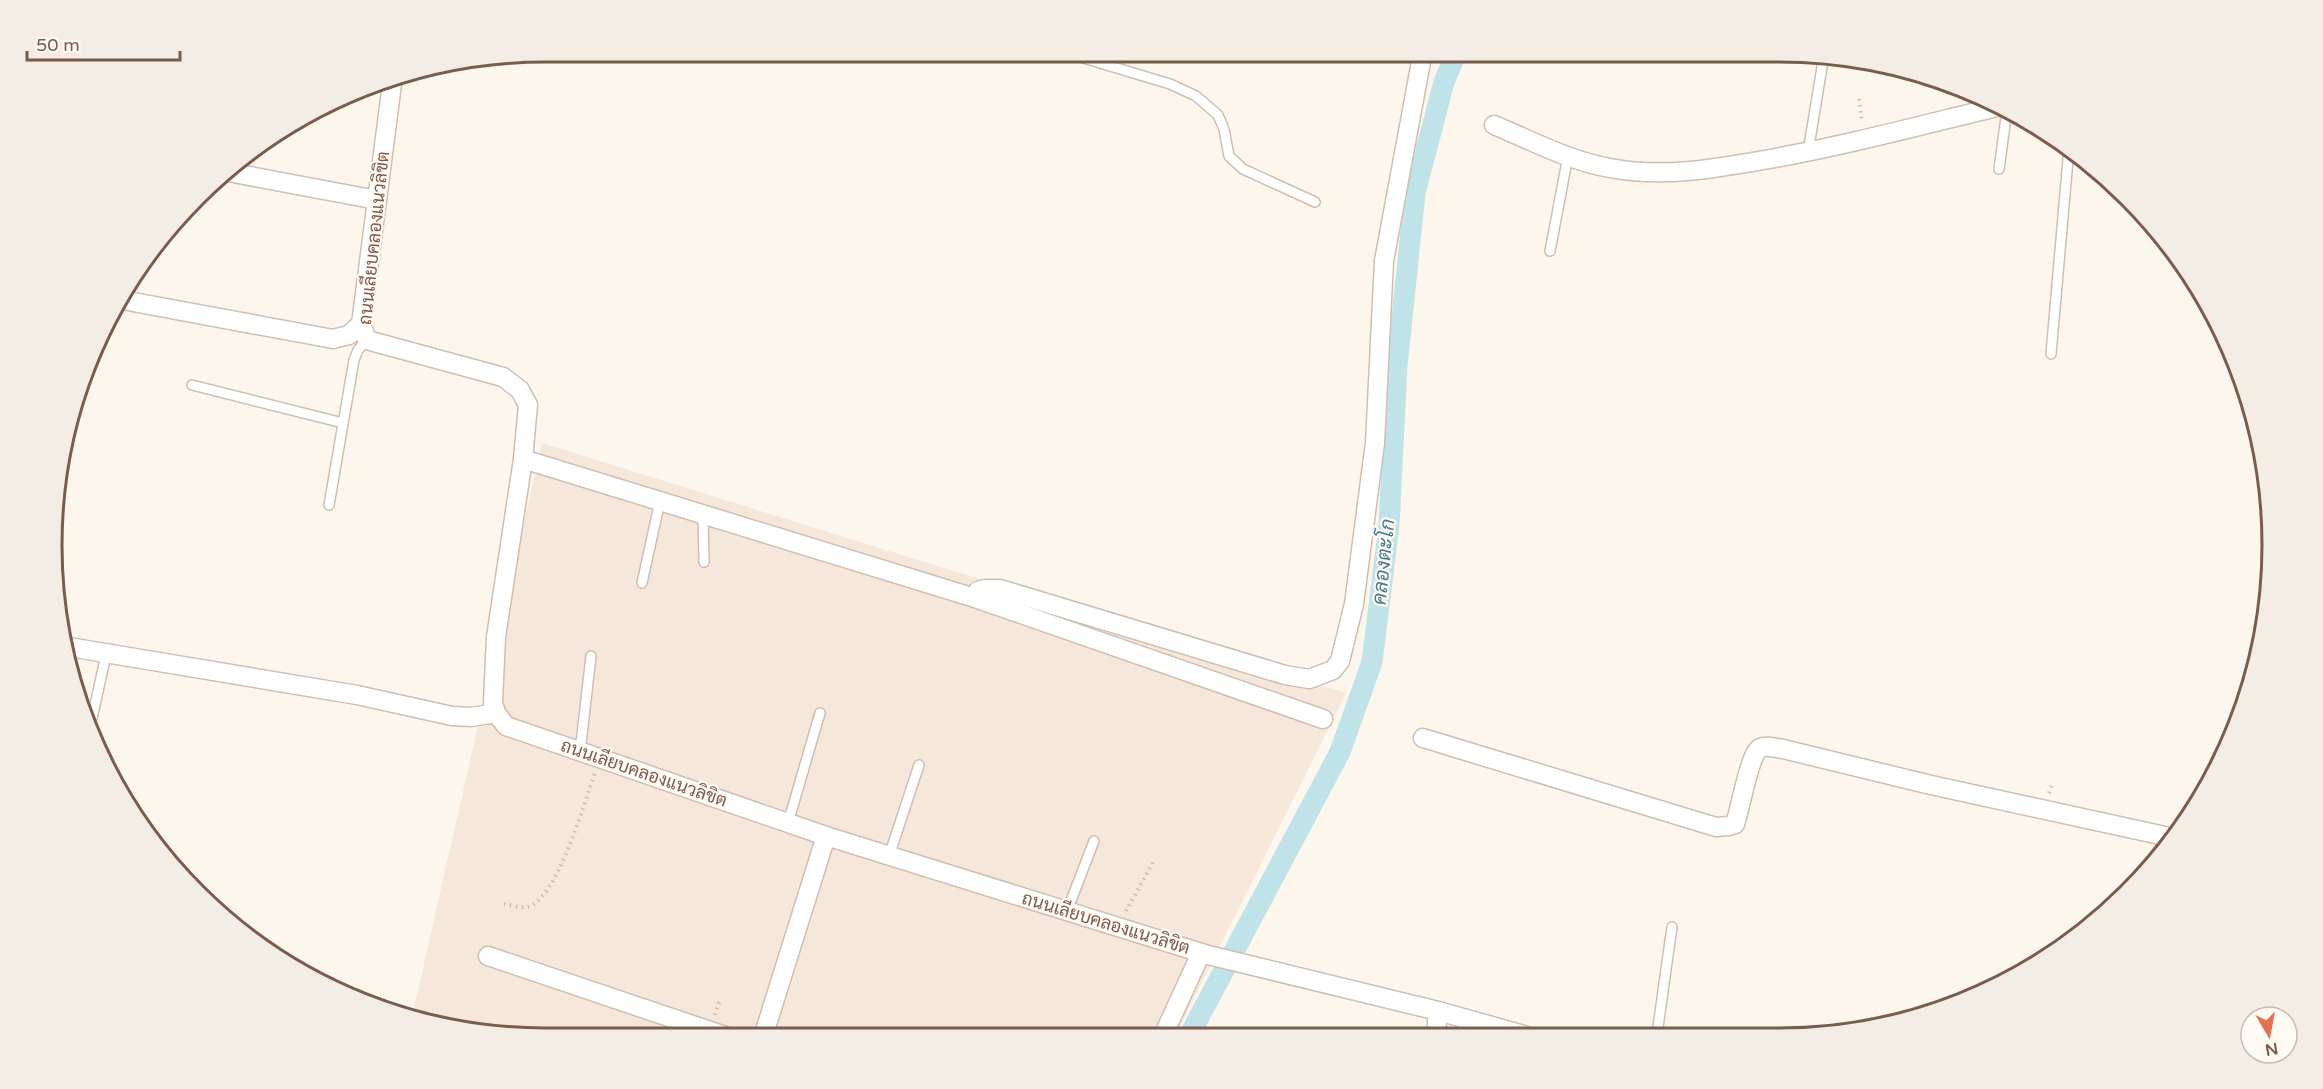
<svg xmlns="http://www.w3.org/2000/svg" width="2323" height="1089" viewBox="0 0 2323 1089" font-family="'Varela Round',Sarabun,sans-serif">
<rect width="100%" height="100%" fill="#fdf6ec"/>
<polygon fill="#f5e8da" points="542,443 1346,693 1175,1036 544,1038 449,1029 412,1017"/>
<g fill="none" stroke-linecap="round" stroke-linejoin="round">
<polyline stroke="#bfe3e8" stroke-width="21" points="1189,1036 1340,752 1372,662 1389,525 1397,366 1415,193 1444,82 1457,51"/>
<g stroke="#d1beb0" stroke-width="12">
<g id="lane">
<polyline points="1060,51 1170,84 1196,96 1218,115 1224,129 1229,156 1243,169 1315,202"/>
<polyline points="1808,152 1824,55"/>
<polyline points="1999,169 2007,110"/>
<polyline points="1550,251 1568,156"/>
<polyline points="2051,354 2069,148"/>
<polyline points="192,385 343,423"/>
<polyline points="329,505 354,360 358,350 367,340"/>
<polyline points="703,515 704,562"/>
<polyline points="642,583 660,501"/>
<polyline points="91,723 106,655"/>
<polyline points="580,752 591,656"/>
<polyline points="788,823 820,713"/>
<polyline points="889,856 919,765"/>
<polyline points="1067,911 1094,841"/>
<polyline points="1657,1034 1672,927"/>
</g>
</g>
<g stroke="#d1beb0" stroke-width="21">
<g id="street">
<polyline points="393,76 361,324 367,340 503,377 520,390 528,405 523,459 496,637 493,702 496,713 506,726 826,836 1208,955 1438,1011 1524,1035"/>
<path d="M1494,125C1532,141 1570,161 1610,168C1662,178 1713,169 1764,160C1844,146 1922,125 2001,106"/>
<polyline points="223,171 377,200"/>
<polyline points="117,299 333,339 349,335 361,324"/>
<polyline points="523,459 975,598 1323,719"/>
<polyline points="975,598 978,591 985,589 1000,589 1285,675 1309,679 1333,670 1340,661 1354,604 1375,443 1384,261 1423,51"/>
<polyline points="63,646 357,695 452,716 471,717 496,713"/>
<path d="M1423,738L1716,827L1729,826L1735,824C1740,810 1750,752 1760,748C1766,745 1776,748 1783,749L1931,785L2174,838"/>
<polyline points="488,956 728,1037"/>
<polyline points="1436,1035 1438,1011"/>
<polyline points="1163,1036 1201,953"/>
<polyline points="763,1037 826,836"/>
</g>
</g>
<g stroke="#d9b8a5" stroke-width="4" stroke-dasharray="1.5 4.5" stroke-linecap="butt">
<polyline points="1859,99 1862,122"/>
<polyline points="2049,793 2053,782"/>
<path d="M504,904C511,905 521,908 527,907C557,901 585,800 595,773"/>
<polyline points="1126,911 1153,862"/>
<polyline points="715,1015 720,999"/>
</g>
<use href="#lane" stroke="#fff" stroke-width="9"/>
<use href="#street" stroke="#fff" stroke-width="18"/>
</g>
<g text-anchor="middle" dominant-baseline="central" stroke-width="4.5" stroke-linejoin="round" paint-order="stroke">
<g font-size="18" fill="#7a5c4d" stroke="#fffaf3">
<text transform="translate(374 238) rotate(-84)">ถนนเลียบคลองแนวลิขิต</text>
<text transform="translate(644 773) rotate(19)">ถนนเลียบคลองแนวลิขิต</text>
<text transform="translate(1106 923) rotate(17)">ถนนเลียบคลองแนวลิขิต</text>
</g>
<g font-size="20" font-style="italic" fill="#437c86" stroke="#fffaf3">
<text transform="translate(1384 562) rotate(-84)">คลองตะโก</text>
</g>
</g>
<path d="M0 0H2323V1089H0ZM545 62H1779A483 483 0 0 1 2262 545V545A483 483 0 0 1 1779 1028H545A483 483 0 0 1 62 545V545A483 483 0 0 1 545 62Z" fill="#f4ede6" fill-rule="evenodd"/>
<path fill="none" stroke="#7a5c4d" stroke-width="3" d="M545 62H1779A483 483 0 0 1 2262 545V545A483 483 0 0 1 1779 1028H545A483 483 0 0 1 62 545V545A483 483 0 0 1 545 62Z"/>
<g transform="translate(2269 1035) rotate(170)"><circle r="28" fill="#fffaf3" stroke="#cabbb1" stroke-width="1.5"/>
<path d="M0-4.5L10 22L0 15L-10 22Z" fill="#e76f51"/>
<text y="-9" font-size="16" font-weight="bold" text-anchor="middle" fill="#7a5c4d">N</text>
</g>
<path d="M27 51v9h153v-9" fill="none" stroke="#7a5c4d" stroke-width="3"/>
<text x="36" y="51" font-size="18" fill="#7a5c4d" stroke="#fffaf3" stroke-width="4.5" paint-order="stroke">50 m</text>
</svg>
